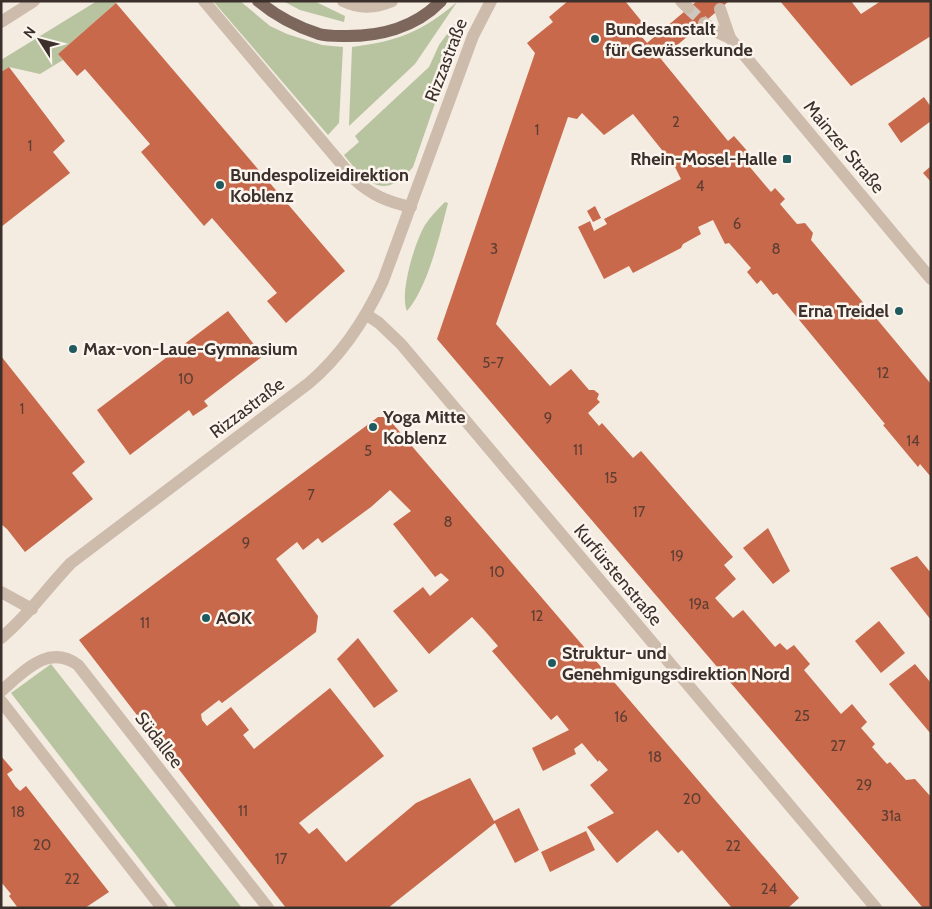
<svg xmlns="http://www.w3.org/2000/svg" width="932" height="909" viewBox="0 0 932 909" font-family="Cabin,sans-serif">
<rect width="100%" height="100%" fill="#f4ebe1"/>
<g fill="#b8c4a0">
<polygon points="97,1 115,1 116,3 58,54 63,60 40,74 9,67 1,72 1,60"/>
<polygon points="213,1 240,1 270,26 287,34 322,45 343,47 339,123 328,135"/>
<polygon points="283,1 314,1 345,16 344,22 300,10"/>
<path d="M457,2L415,64L349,126L352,47C398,41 422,32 457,2Z"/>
<path d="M459,18L464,24L453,51L413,167C384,202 366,183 344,155L359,142L355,136L429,67L439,45Z"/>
<path d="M445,202L448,203C440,234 428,287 407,311C399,293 415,242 425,225C431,216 438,209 445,202Z"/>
<polygon points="51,664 242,908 177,908 11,693"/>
</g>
<g fill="#c8694b">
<polygon points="568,1 625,1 643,23 635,29 647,43 697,1 729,1 661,59 728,141 734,136 749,153 743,159 771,192 775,188 785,199 780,204 797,224 805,223 813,233 811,240 931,384 931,477 920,464 918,467 883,425 885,424 777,293 773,295 761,280 757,284 747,272 751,268 729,243 725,244 713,220 698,227 701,234 683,244 681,248 633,273 629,266 604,279 578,227 590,221 594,231 607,224 604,219 681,179 674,165 633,114 604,135 582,113 577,119 568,117 496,324 550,386 571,369 589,390 594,390 599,394 597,399 600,402 588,413 599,426 602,423 633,458 641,451 733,557 724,565 736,579 715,598 733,618 743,610 775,647 780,643 787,650 794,645 810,664 804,670 841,714 852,704 867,722 861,728 875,744 872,747 887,764 890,762 906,780 915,779 931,797 931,908 923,908 437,339 535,53 527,43 553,22 549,17"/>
<polygon points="780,1 851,1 861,14 881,1 931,1 931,36 851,86"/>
<polygon points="116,3 345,271 286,323 267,301 277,293 212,218 204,226 141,152 150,144 85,69 77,76 58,54"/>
<polygon points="9,67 65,141 53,152 70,173 1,227 1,72"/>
<polygon points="924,97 931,107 931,121 901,143 888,124"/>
<polygon points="931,166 931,182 923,173"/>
<polygon points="595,206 601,218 593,222 587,211"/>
<polygon points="228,311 263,356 204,401 208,406 193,416 189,410 130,455 97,410"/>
<polygon points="1,356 85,462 72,473 93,499 25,552 7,529 1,524"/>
<polygon points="378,417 387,417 799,898 788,908 732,908 682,850 678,853 657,830 617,863 587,827 614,813 590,785 608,770 599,760 598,762 582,743 574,749 576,754 543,771 532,748 569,730 557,715 551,720 492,651 498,646 484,630 472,617 429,654 393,611 423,587 430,596 449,580 441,573 435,577 393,524 411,511 390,490 371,507 322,543 318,538 303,550 297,542 276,559 318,616 316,632 222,703 219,700 201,714 202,720 207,726 231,707 249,730 243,735 254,749 330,688 384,756 299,823 309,834 317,828 346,862 416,803 470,778 494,821 519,808 539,850 515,863 495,823 388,908 286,908 79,640"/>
<polygon points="768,528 790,571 773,584 743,548"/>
<polygon points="917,556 931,573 931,620 890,568"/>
<polygon points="879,621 905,653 881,673 855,641"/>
<polygon points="358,638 398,691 374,708 337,659"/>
<polygon points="915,664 931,683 931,734 889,684"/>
<polygon points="1,756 13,770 7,774 15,786 20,791 26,786 109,892 85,908 18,908 9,896 11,894 1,882"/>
<polygon points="586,831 595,850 550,872 541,852"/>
</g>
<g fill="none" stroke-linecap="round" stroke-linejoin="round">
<polyline stroke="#cfc6bd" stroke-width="12" stroke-dasharray="12 6" stroke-linecap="butt" points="688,8 704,23"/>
<path stroke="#cdbbac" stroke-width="12" d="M343,1C359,9 376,8 392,1"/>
<g stroke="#cdbbac" stroke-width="12">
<path d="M204,1L354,179C371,195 388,202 411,207"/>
<polyline points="1,22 34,1"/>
<polyline points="367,315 379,323 401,344 876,908"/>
<polyline points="1,592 32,609"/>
<path d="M1,638C28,616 47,588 71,563L309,383C342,355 365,320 383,281L473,36L491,1"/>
<path d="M1,691C24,672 48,643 78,665L268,908"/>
<polyline points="1,701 162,908"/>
</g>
<g stroke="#cdbbac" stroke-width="12">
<polyline points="681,1 688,8"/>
<polyline points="720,9 730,38 931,279"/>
<polyline points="704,23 719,33 730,38"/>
</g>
<path stroke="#7d675c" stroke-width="12" d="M258,1C276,16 297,27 319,34C326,36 334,36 342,36C378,37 415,28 441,1"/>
</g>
<g fill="#1f5a5e" stroke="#fbf5ee" stroke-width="2">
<circle cx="595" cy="39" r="5"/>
<rect x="782" y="154" width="10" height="10" rx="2.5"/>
<circle cx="220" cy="185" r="5"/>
<circle cx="899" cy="311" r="5"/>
<circle cx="73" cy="349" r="5"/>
<circle cx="373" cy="427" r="5"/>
<circle cx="206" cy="618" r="5"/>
<circle cx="552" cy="663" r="5"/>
</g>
<g text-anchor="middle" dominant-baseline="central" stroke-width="5" stroke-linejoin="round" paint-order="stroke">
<g font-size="15" fill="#5e3e33">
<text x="676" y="122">2</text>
<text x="537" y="130">1</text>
<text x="30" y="146">1</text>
<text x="700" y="186">4</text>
<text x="737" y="224">6</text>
<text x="494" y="249">3</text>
<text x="776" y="249">8</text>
<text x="493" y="363">5-7</text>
<text x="883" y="373">12</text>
<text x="186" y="379">10</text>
<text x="22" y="409">1</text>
<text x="548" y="418">9</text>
<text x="913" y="441">14</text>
<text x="578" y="450">11</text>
<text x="368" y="451">5</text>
<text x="611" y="478">15</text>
<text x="311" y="495">7</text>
<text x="639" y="512">17</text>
<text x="448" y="522">8</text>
<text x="246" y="543">9</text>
<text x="677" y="556">19</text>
<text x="497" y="572">10</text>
<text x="699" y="604">19a</text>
<text x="537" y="616">12</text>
<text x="145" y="623">11</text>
<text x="802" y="716">25</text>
<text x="621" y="717">16</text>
<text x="838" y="746">27</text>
<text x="655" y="757">18</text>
<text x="864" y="785">29</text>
<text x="692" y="799">20</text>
<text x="243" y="811">11</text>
<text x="18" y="812">18</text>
<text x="891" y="816">31a</text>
<text x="42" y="845">20</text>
<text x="733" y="846">22</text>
<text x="281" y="859">17</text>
<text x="72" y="879">22</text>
<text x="769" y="889">24</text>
</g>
<g font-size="18" font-weight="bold" fill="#3b302b" stroke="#fbf5ee" text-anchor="start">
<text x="605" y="29">Bundesanstalt<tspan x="605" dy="21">für Gewässerkunde</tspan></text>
<text x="777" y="159" text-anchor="end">Rhein-Mosel-Halle</text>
<text x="230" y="175">Bundespolizeidirektion<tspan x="230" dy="21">Koblenz</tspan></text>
<text x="889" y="311" text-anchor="end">Erna Treidel</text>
<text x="83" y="349">Max-von-Laue-Gymnasium</text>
<text x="383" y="417">Yoga Mitte<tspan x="383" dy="21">Koblenz</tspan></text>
<text x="216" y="618">AOK</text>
<text x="562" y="653">Struktur- und<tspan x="562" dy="21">Genehmigungsdirektion Nord</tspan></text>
</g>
<g font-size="18" fill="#3b302b" stroke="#fbf5ee">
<text transform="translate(446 60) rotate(-69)">Rizzastraße</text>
<text transform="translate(844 147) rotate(50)">Mainzer Straße</text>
<text transform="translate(247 408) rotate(-37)">Rizzastraße</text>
<text transform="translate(618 575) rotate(50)">Kurfürstenstraße</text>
<text transform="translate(159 740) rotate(52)">Südallee</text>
</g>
</g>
<rect width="932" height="909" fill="none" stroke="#3b302b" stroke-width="5"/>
<g transform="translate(40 40) rotate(306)" stroke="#fbf5ee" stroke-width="4" paint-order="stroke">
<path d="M0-4L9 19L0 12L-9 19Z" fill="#3b302b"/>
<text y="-8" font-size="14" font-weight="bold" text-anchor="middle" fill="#3b302b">N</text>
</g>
</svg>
